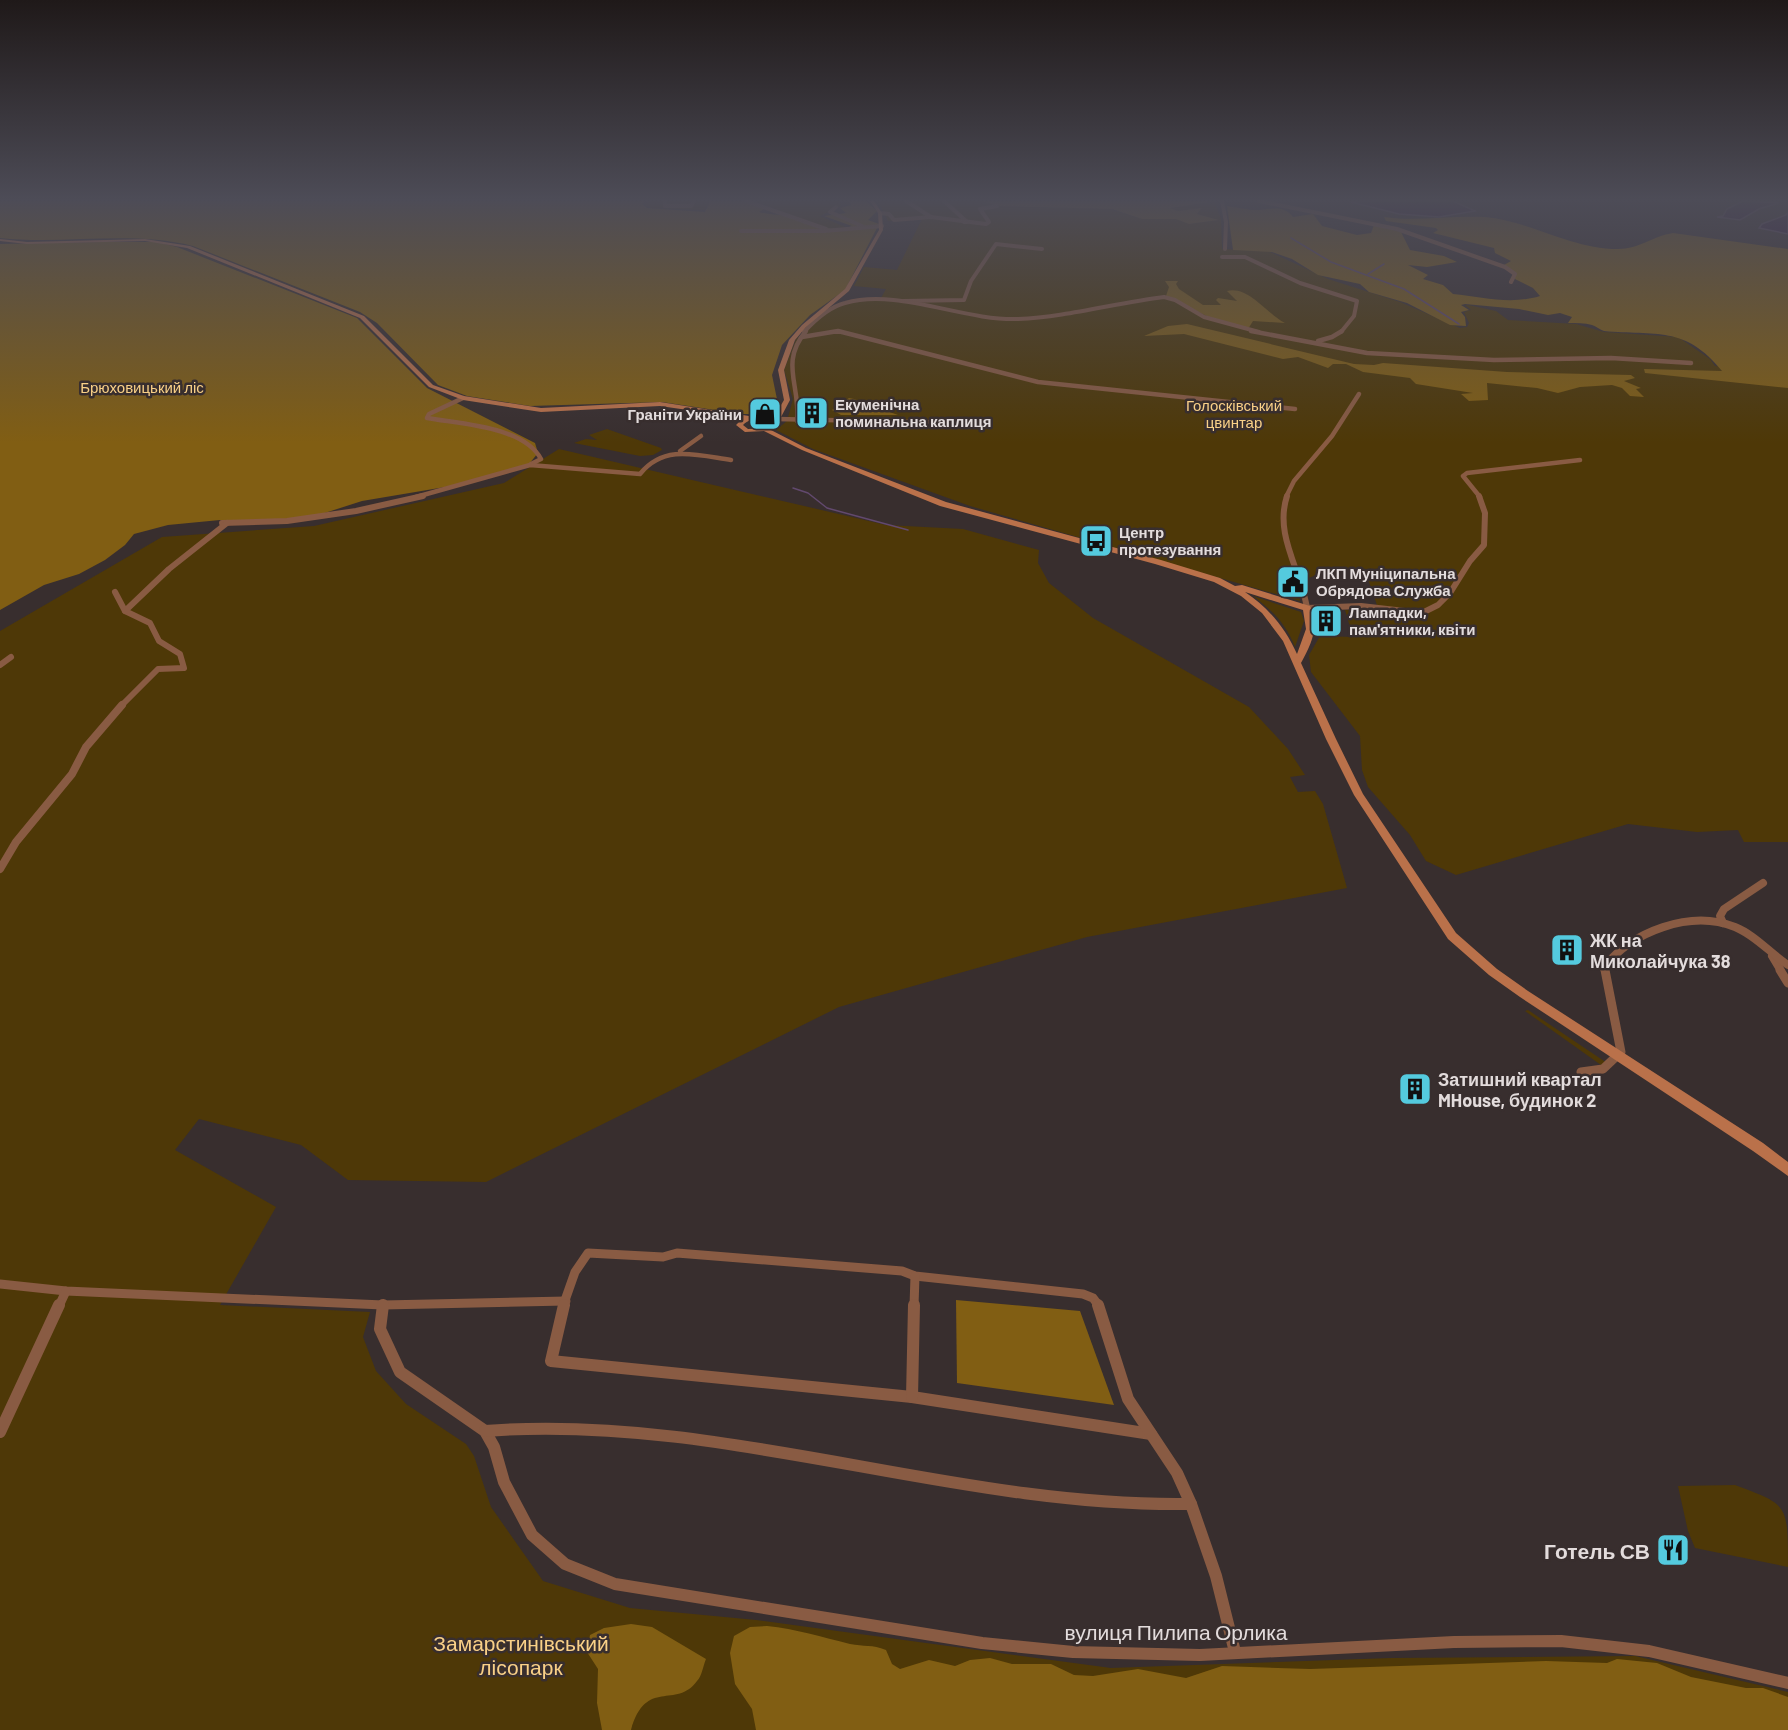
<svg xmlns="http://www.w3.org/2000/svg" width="1788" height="1730" viewBox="0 0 1788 1730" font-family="Barlow,sans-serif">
<rect width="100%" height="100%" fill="#382e2e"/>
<g fill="#4e3807">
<polygon points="649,201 709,201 705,210 652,208 646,205"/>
<polygon points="756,201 839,201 841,206 820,216 847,228 697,227 806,221"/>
<polygon points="878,201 982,201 998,206 1110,209 1142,219 1176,219 1190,224 1219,220 1197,214 1202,208 1178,211 1170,208 1215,202 1221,219 1222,249 1268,251 1328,279 1400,302 1460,328 1467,327 1469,323 1464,312 1471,310 1465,305 1468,305 1496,311 1508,320 1576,324 1604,332 1678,337 1710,359 1715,366 1788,374 1788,842 1744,842 1738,830 1697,832 1628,824 1456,875 1426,861 1410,835 1368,787 1362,770 1360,736 1311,672 1309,655 1320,636 1353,637 1345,610 1379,611 1369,582 1335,568 1298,582 1300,601 970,506 813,449 776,430 787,421 793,399 784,370 796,339 837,304 881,298 886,289 854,286 864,267 897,270 922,219 888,221"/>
<polygon points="607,429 661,448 662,450 653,455 640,456 574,443 586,439 597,440 589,435"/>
<polygon points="559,449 886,525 963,529 1039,550 1038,563 1049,583 1093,618 1249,707 1288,749 1305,775 1290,777 1298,792 1315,791 1323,804 1347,888 1087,937 839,1007 486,1182 348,1180 301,1145 199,1119 175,1150 276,1207 220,1305 370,1312 363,1337 376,1371 406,1404 466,1444 474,1456 491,1507 543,1581 630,1608 756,1620 1111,1668 1391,1658 1635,1656 1788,1692 1788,1730 0,1730 0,631 162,537 314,526 504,483"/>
<path d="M1253,596L1301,612L1304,621L1295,647C1286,624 1273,611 1253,596Z"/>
<polygon points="1528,1010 1607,1063 1601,1065 1525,1011"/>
<path d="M1735,1485C1788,1505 1788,1503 1788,1567L1695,1548L1688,1531L1678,1486Z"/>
</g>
<g fill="#815e13">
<path d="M0,201H645L642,204L647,208L705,212L710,201H748L765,208L759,212C768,215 777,214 787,216C809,220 830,235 852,226L824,216L846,213L840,208L851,205L850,201H866L877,211L868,220L879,224L845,290L810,315L782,345L772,375L778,404C773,414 765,411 756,411L754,414H741L662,402L530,406L467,396L438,385L377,323L360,312L193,246C130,230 64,245 0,238Z"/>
<polygon points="982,201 1217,201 1170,208 1178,211 1202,208 1197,214 1219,220 1189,224 1176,219 1142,219 1112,209 998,206"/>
<path d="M1227,206C1235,207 1244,209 1252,210C1268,211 1282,203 1293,217L1313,214L1322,226L1357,235L1371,233L1374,225L1401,232L1410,250L1444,256L1457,262L1427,267L1408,265L1428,275L1423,279L1443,285L1453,294C1482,297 1511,305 1540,296L1533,288L1515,279L1514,274L1504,265L1511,261L1495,253L1494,248L1433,233L1438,230L1436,228L1386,221L1384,217C1417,222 1451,215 1485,217C1530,221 1571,249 1618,249C1639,249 1653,236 1673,233L1788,249V388L1645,373L1644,369L1722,371C1685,325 1656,336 1604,331C1600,330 1596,326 1592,325C1585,323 1576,323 1568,323L1572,317L1560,313L1548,315L1519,309L1465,304L1461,305L1469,310L1461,312L1465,317L1466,326L1450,325L1407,303L1369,292L1360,284L1318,275L1292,259L1272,252L1233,250Z"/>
<polygon points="102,242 156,242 177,247 357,318 427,388 535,443 538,453 529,464 457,485 362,501 306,519 241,522 220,520 168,525 134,534 125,545 105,560 79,574 44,585 0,610 0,244"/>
<path d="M1165,281H1178L1176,284L1179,289L1203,305H1221L1216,300L1218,298L1237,301L1227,291C1248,285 1267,314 1285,323L1253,321L1248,329L1219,322L1166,296L1169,287Z"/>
<polygon points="1187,324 1354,364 1374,365 1383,363 1507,372 1631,375 1635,378 1624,381 1641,388 1636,389 1644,397 1630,396 1622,388 1612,385 1580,387 1558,393 1537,388 1487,383 1488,400 1469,401 1461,394 1473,393 1416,384 1410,378 1363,372 1346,364 1333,364 1328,368 1298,357 1283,359 1184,334 1144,336 1168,326"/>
<polygon points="849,398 854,399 898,415 841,415 832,410"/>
<polygon points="956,1300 1080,1311 1114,1405 957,1383"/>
<path d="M631,1624L652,1627L706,1659C703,1666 702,1676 697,1681C676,1710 646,1677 631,1730H602L597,1703L598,1669L587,1652L590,1635L604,1628Z"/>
<path d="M767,1626C796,1629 822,1637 850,1644C864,1647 872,1644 886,1650L892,1664L900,1669L929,1660L955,1666L970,1660L990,1658L1012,1664H1051L1074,1675L1093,1676L1138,1669L1186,1678L1222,1666L1310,1669L1546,1661L1607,1663L1617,1659L1657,1663L1691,1677L1746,1688H1763L1788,1697V1730H756L752,1709L735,1684L730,1653L734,1636L750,1627Z"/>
</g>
<g fill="#2b0a3f" stroke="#62496e" stroke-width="1.5">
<polygon points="1372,201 1453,201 1475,211 1439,217 1399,214 1351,202"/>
<polygon points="1743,201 1779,203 1759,209 1740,220 1717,217 1723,216 1727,209"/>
<polygon points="1788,212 1788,234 1759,228 1762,224 1786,215"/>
</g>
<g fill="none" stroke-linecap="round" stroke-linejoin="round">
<g stroke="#62496e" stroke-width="1.5">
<polyline points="1291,238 1331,262 1404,289 1459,324"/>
<polyline points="1368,274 1384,264"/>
<polyline points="793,488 808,493 827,508 908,530"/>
</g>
<g stroke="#895b43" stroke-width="4">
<polyline points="665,201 665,206 691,206 694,201"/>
<polyline points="746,201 826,229"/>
<polyline points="906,201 931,217"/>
<polyline points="944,201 967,222 964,222"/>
<polyline points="1222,201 1226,222 1225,249"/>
<polyline points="1259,201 1397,229 1505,267 1515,274 1511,282"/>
<polyline points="836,207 830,212 862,226"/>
<polyline points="880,213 889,214 894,220 931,217 986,224 989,222 980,209 997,206"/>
<polyline points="741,231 824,231 882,226"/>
<polyline points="1222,257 1245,257 1300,283 1357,301 1354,316 1341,332"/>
<polyline points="903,301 964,300 971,281 996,244 1042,249"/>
<path d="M804,332C815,320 829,307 845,303C898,288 963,321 1018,319C1067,317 1115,303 1164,297L1175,300L1204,317L1259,332"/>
<polyline points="832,332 842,332"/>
</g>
<g stroke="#895b43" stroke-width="4.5">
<polyline points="1251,331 1367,353 1494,360 1611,358 1691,363"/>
<polyline points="802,337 838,331 1038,382 1295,409"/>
<polyline points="1318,341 1332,337 1342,331"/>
<path d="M463,398L429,414L427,418C460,424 523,426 541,459L531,464"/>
<polyline points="776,419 969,423"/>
<path d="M797,421C801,386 779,363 806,331"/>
<polyline points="680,451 701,436"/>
<path d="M416,497L530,465L640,474C664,444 697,455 731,460"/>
<polyline points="1286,497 1294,481 1332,436 1359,394"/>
<polyline points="1480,497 1463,476 1467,473 1580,460"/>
</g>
<g stroke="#895b43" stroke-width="6">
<path d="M1287,496C1274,535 1301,570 1307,608L1361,606L1422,613L1438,605L1450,593L1470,561L1484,545L1485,513L1479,496"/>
<polyline points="222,523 287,521 356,511 423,496"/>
<polyline points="115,592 125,611 150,623 159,641 180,654 184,668 158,669 121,706"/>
<polyline points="125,611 169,569 227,523"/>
<polyline points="0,665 11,657"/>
</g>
<g stroke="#895b43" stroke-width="8">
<polyline points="0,869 16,842 72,774 86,747 122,705"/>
<polyline points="1723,923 1720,916 1724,909 1763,883"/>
<polyline points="1772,956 1781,971"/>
<path d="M1605,971L1604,967C1632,932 1690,909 1735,927C1755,935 1770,953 1788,965"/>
</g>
<g stroke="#895b43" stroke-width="9">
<polyline points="1780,970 1788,983"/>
<polyline points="1581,1072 1603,1069 1621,1052 1605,970"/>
<polyline points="0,1284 66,1291 383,1305 566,1301"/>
<polyline points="59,1306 66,1291"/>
<polyline points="563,1306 575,1272 588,1253 663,1257 677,1253 902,1271 915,1276 1083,1294 1093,1298 1099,1306"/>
<polyline points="914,1306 915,1276"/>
</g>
<g stroke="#895b43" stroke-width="12">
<polyline points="383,1305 380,1329 400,1372 485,1431 494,1447 504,1482 532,1535 565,1564 615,1584 982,1643 1073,1652 1200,1655 1454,1642 1561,1641 1649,1651 1788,1683"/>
<polyline points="564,1305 551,1361 912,1397 1151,1434"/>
<polyline points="1098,1305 1128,1399 1177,1473 1191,1504 1216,1576 1235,1652"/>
<polyline points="912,1397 914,1305"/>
<path d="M485,1431C723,1413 953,1508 1191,1504"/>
<polyline points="0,1432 59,1305"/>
</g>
<path fill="#ba714a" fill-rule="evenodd" d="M870,201H874L882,213L883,230L849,291L806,327L795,340L784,370L790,400L781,417L772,425L769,423L771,420C761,419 751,417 743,425L748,429L767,428L806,448L946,502L1161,560L1220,578L1235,586L1242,585L1310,606C1320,626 1311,645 1301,663L1336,739L1363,794L1456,933L1497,969L1528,991L1763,1143L1788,1162V1176L1753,1151L1520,997L1489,975L1448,939L1354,795L1326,739L1283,641L1262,613L1241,596L1214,582L1155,564L940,506L802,450L764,431L745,432L736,425L743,418L660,406L541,412L463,400L429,387L360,318L187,248L145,241L27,244L0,241V239L27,242L145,239L190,246L364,316L433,385L464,396L541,408L660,402L749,416L774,417L784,400L778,370L789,340L802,325L845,289L879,230L878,213ZM1245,592L1303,610L1306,629L1297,654C1286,629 1268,607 1245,592Z"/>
</g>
<linearGradient id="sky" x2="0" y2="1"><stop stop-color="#1f1919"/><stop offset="0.45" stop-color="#4d4c57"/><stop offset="1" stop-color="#4d4c57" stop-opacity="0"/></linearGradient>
<rect width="1788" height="443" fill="url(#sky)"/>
<defs>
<g id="building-square" transform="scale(1.725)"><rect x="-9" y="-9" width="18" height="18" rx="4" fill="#54cade" stroke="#382e2e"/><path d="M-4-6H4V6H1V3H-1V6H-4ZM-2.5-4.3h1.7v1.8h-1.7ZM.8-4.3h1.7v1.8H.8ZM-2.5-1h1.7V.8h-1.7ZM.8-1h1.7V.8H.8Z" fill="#111"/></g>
<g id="shop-square" transform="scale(1.725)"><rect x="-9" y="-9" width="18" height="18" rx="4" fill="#54cade" stroke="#382e2e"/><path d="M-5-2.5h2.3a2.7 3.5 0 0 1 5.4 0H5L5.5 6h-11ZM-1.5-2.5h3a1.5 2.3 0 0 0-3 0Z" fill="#111"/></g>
<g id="bus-square" transform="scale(1.725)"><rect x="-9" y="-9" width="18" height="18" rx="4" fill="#54cade" stroke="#382e2e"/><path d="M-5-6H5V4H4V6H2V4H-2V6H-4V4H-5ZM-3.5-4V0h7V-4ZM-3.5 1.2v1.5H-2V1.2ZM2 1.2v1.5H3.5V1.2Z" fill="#111"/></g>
<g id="civic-square" transform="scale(1.725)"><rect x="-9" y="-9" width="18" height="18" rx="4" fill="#54cade" stroke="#382e2e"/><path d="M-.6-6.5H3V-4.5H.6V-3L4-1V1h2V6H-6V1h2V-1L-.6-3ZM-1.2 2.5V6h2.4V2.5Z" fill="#111"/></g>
<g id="restaurant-square" transform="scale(1.725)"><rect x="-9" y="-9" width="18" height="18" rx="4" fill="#54cade" stroke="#382e2e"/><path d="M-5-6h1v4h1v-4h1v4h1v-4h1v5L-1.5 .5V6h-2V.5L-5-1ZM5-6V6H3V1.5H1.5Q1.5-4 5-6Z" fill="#111"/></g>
</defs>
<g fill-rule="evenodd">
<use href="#building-square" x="812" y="413"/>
<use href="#shop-square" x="765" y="414"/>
<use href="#bus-square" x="1096" y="541"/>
<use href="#civic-square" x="1293" y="582"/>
<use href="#building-square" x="1326" y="621"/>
<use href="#building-square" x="1567" y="950"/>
<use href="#building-square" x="1415" y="1089"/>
<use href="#restaurant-square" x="1673" y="1550"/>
</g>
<g text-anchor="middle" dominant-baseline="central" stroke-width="5" stroke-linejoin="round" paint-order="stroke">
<g font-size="15" fill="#f9d087" stroke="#382e2e">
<text x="142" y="387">Брюховицький ліс</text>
<text x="1234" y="405">Голосківський<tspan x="1234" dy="17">цвинтар</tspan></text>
</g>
<g font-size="15" font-weight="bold" fill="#e3dcdc" stroke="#382e2e" text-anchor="start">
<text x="835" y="404">Екуменічна<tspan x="835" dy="17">поминальна каплиця</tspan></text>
<text x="742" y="414" text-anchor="end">Граніти України</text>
<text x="1119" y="532">Центр<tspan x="1119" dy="17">протезування</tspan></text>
<text x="1316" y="573">ЛКП Муніципальна<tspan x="1316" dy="17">Обрядова Служба</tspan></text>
<text x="1349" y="612">Лампадки,<tspan x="1349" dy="17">пам'ятники, квіти</tspan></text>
</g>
<g font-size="18" font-weight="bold" fill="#e3dcdc" stroke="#382e2e" text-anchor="start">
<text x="1590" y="940">ЖК на<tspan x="1590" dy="21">Миколайчука 38</tspan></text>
<text x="1438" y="1079">Затишний квартал<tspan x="1438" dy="21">MHouse, будинок 2</tspan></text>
</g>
<g font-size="21" font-weight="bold" fill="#e3dcdc" stroke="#382e2e" text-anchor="end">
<text x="1650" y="1550">Готель СВ</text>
</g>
<g font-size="21" fill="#e3dcdc" stroke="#382e2e">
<text x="1176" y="1631">вулиця Пилипа Орлика</text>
</g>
<g font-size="21" fill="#f9d087" stroke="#382e2e">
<text x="521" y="1642">Замарстинівський<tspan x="521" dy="24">лісопарк</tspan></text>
</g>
</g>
</svg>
